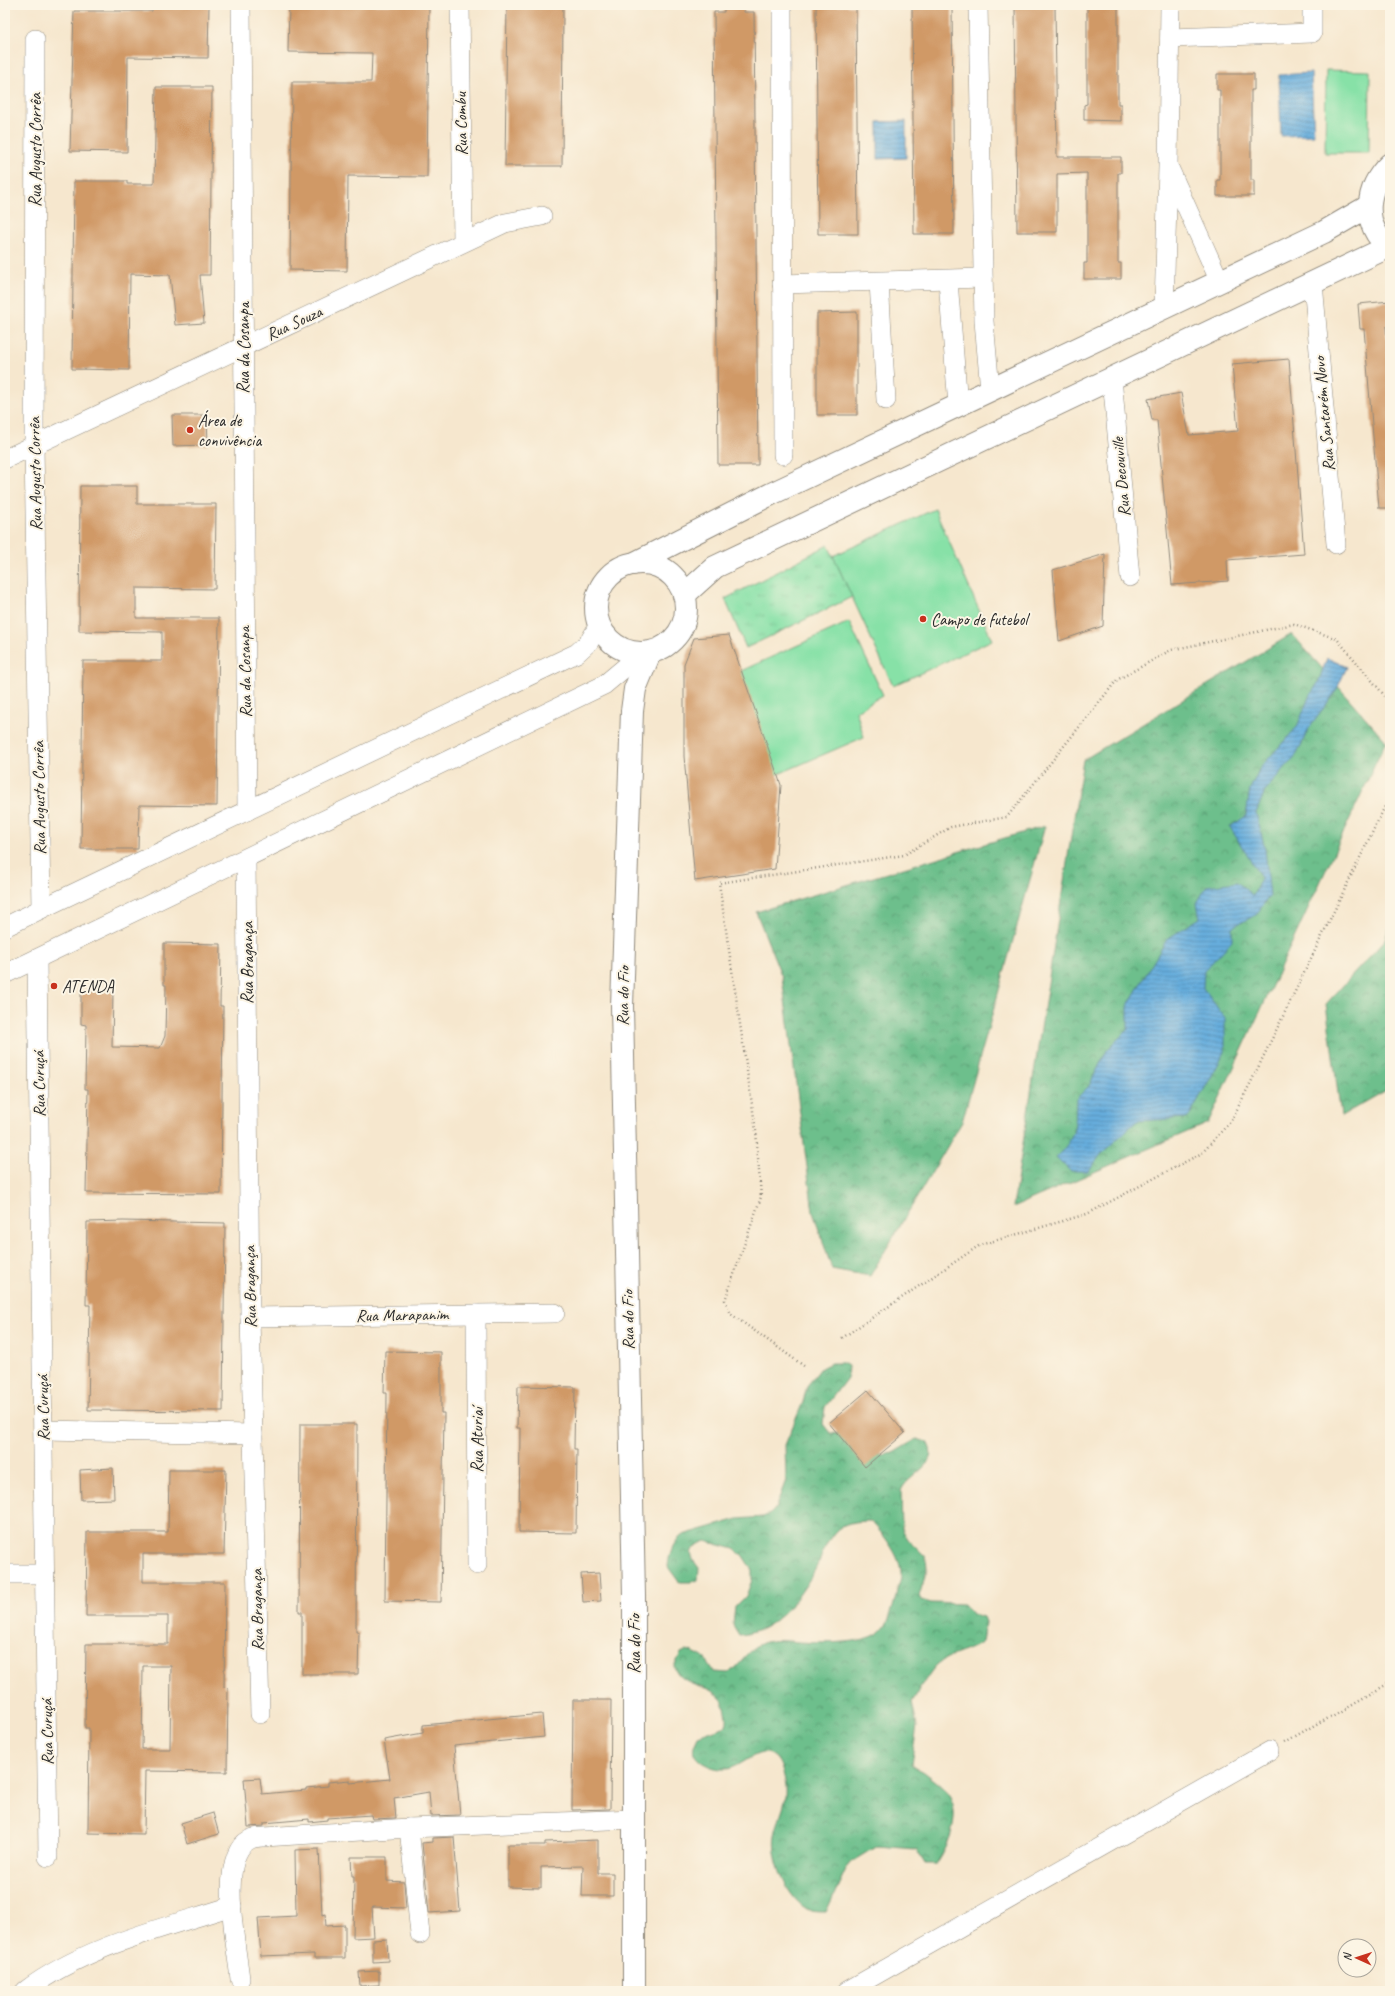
<svg xmlns="http://www.w3.org/2000/svg" width="1395" height="1996" viewBox="0 0 1395 1996" font-family="Caveat,sans-serif">
<defs>
<pattern id="forest-crowns" width="20" height="18" patternUnits="userSpaceOnUse"><rect width="20" height="18" fill="#6dbf8c"/><path d="M2 6a3 3 0 1 1 6 0M12 15a3 3 0 1 1 6 0" fill="none" stroke="#5a9b73"/></pattern>
<pattern id="park-tufts" width="24" height="20" patternUnits="userSpaceOnUse"><rect width="24" height="20" fill="#87e1a7"/><path d="M3 7l-1-3M5 7V3M7 7l1-3M15 17l-1-3M17 17v-4M19 17l1-3" fill="none" stroke="#75c190"/></pattern>
<pattern id="water-rules" width="6" height="5" patternUnits="userSpaceOnUse"><rect width="6" height="5" fill="#66addd"/><path d="M0 2.5h6" fill="none" stroke="#548db3"/></pattern>
</defs>
<rect width="100%" height="100%" fill="#fcf5e5"/>
<filter id="ink" filterUnits="userSpaceOnUse"><feTurbulence type="fractalNoise" baseFrequency=".025" numOctaves="2"/><feDisplacementMap in="SourceGraphic" scale="8" xChannelSelector="R" yChannelSelector="G"/><feConvolveMatrix kernelMatrix="1 2 1 2 8 2 1 2 1" color-interpolation-filters="sRGB"/></filter>
<filter id="wash" filterUnits="userSpaceOnUse"><feTurbulence type="fractalNoise" baseFrequency=".012" numOctaves="4" result="noise"/><feDisplacementMap in="SourceGraphic" scale="16" xChannelSelector="R" yChannelSelector="G"/><feGaussianBlur stdDeviation="0.9" result="paint"/><feColorMatrix in="noise" values="0 0 0 0 0 0 0 0 0 0 0 0 0 0 0 0 0 1.4 0 .05"/><feComposite in="paint" operator="in"/></filter>
<g filter="url(#wash)">
<rect width="100%" height="100%" fill="#f6e7ce"/>
<g fill="#87e1a7" stroke="#598669">
<polygon points="1326,70 1370,71 1369,153 1325,153"/>
<polygon points="935,509 992,640 893,686 833,556"/>
<polygon points="849,622 883,695 856,711 864,737 776,775 732,675"/>
</g>
<g fill="url(#forest-crowns)" stroke="#4c755c">
<polygon points="1292,634 1386,741 1208,1123 1013,1207 1083,760"/>
<polygon points="1045,826 962,1122 870,1276 832,1269 813,1212 782,977 756,912"/>
<polygon points="1390,926 1390,1088 1341,1116 1326,1004 1384,941"/>
<path d="M831,1363H843L848,1366L847,1378L825,1407L823,1424L830,1433L856,1435L873,1451L883,1455L893,1453L917,1439L927,1442C942,1465 906,1475 901,1491L902,1529L908,1539L926,1557L927,1570L919,1596L921,1600L931,1603L964,1604L972,1614L983,1617L985,1622L982,1642C969,1652 952,1653 939,1663C930,1670 919,1691 912,1702L917,1726L911,1764C916,1769 923,1770 928,1775C934,1780 942,1785 947,1792C963,1813 949,1845 936,1864H925L916,1849L878,1846L852,1862L846,1869L826,1912C822,1912 815,1912 811,1911C787,1901 771,1859 775,1835C778,1818 790,1799 785,1782C783,1773 781,1760 772,1755C757,1746 741,1769 725,1769C715,1770 697,1763 694,1753C692,1747 696,1741 698,1736L726,1726C728,1720 727,1715 725,1708C716,1678 686,1693 674,1667L681,1653L687,1650C703,1656 706,1657 714,1672L729,1673C741,1663 749,1648 763,1643C774,1639 787,1641 799,1642C819,1643 864,1645 880,1632C889,1626 895,1601 897,1590C899,1585 902,1578 901,1572C900,1555 882,1532 870,1521C856,1521 843,1522 834,1533C826,1542 822,1556 817,1566C801,1596 775,1633 739,1635L733,1625L735,1607L746,1596L752,1580V1570L743,1556L734,1549L705,1541C688,1549 688,1554 699,1568L698,1580L691,1582H679L668,1567C669,1555 672,1542 683,1535L738,1519L763,1517L770,1514L775,1509L786,1480L785,1445L803,1402L807,1386L821,1368Z"/>
</g>
<polygon fill="url(#park-tufts)" stroke="#598669" points="828,545 852,597 746,648 725,599"/>
<g fill="url(#water-rules)" stroke="#486c84">
<polygon points="1311,73 1314,135 1281,136 1279,75"/>
<polygon points="906,121 906,158 878,159 878,122"/>
<path d="M1327,658L1347,667L1336,691L1308,730L1297,754L1265,791L1256,813L1265,849L1270,895L1256,915L1232,927V941L1204,971L1203,988L1225,1018V1052L1188,1118L1137,1121L1102,1153L1089,1171H1070L1056,1157C1077,1137 1075,1127 1076,1099L1089,1086L1107,1050L1128,1029V1005L1167,939L1200,918L1197,903L1207,886L1237,882L1253,896L1261,878L1230,827L1246,816L1250,789L1260,768L1297,727L1309,697L1318,683Z"/>
</g>
<g id="blocks">
<g fill="#d09966" fill-rule="evenodd">
<polygon points="152,5 209,5 208,58 128,57 127,152 70,151 74,11 152,11"/>
<polygon points="289,5 429,5 427,177 348,176 347,271 290,270 292,82 371,82 372,53 288,52"/>
<polygon points="507,5 563,5 562,166 505,166"/>
<polygon points="724,5 744,5 744,12 754,12 758,465 718,465 714,12 724,12"/>
<polygon points="912,5 952,5 954,234 914,234"/>
<polygon points="1015,5 1055,5 1057,157 1121,157 1121,173 1118,173 1118,263 1121,263 1121,279 1084,279 1084,263 1087,263 1087,173 1057,174 1057,232 1017,232"/>
<polygon points="1087,5 1118,5 1118,104 1121,104 1121,121 1084,120 1084,105 1087,104"/>
<polygon points="816,6 856,6 858,234 818,234"/>
<polygon points="1217,74 1254,74 1254,90 1251,90 1251,180 1254,180 1254,196 1217,196 1217,180 1220,180 1220,90 1217,90"/>
<polygon points="156,87 212,87 210,275 200,275 204,323 175,325 170,275 130,274 129,370 72,369 74,181 127,181 127,184 154,184"/>
<polygon points="1390,301 1390,326 1386,327 1389,369 1390,369 1390,508 1379,508 1364,329 1360,329 1358,304"/>
<polygon points="857,312 857,415 817,415 817,313"/>
<polygon points="1289,359 1304,554 1227,560 1228,581 1172,585 1157,420 1152,420 1148,399 1181,393 1189,435 1238,431 1232,364"/>
<polygon points="172,415 207,415 208,445 173,446"/>
<polygon points="80,486 137,486 137,504 216,504 215,589 136,588 136,618 219,618 217,806 139,805 138,849 81,849 83,661 162,661 162,632 79,631"/>
<polygon points="1105,554 1103,626 1059,641 1053,570"/>
<polygon points="729,635 781,785 775,869 695,881 684,756 684,664 694,638"/>
<polygon points="164,943 221,944 220,1006 223,1006 221,1194 86,1193 88,1089 85,1089 86,1025 81,1024 81,991 113,992 112,1047 160,1048 165,1036 166,985 164,985"/>
<polygon points="123,1221 225,1223 223,1411 88,1410 90,1305 86,1305 87,1222"/>
<polygon points="385,1351 441,1352 441,1413 444,1413 441,1602 385,1601 387,1393 384,1393"/>
<polygon points="518,1386 575,1387 574,1449 577,1449 576,1533 519,1532 520,1428 517,1428"/>
<polygon points="868,1390 905,1433 865,1467 829,1423"/>
<polygon points="300,1424 357,1424 356,1632 359,1632 358,1674 302,1674 302,1612 299,1612"/>
<polygon points="113,1468 114,1499 81,1500 80,1470"/>
<path d="M169,1470H226L224,1554H143V1582H225L224,1687L228,1688L227,1772L145,1771L144,1834L88,1833L89,1728H85L86,1644H168V1616H86L87,1532H168ZM143,1666H171L170,1749H142Z"/>
<polygon points="599,1573 601,1601 583,1602 581,1574"/>
<polygon points="573,1700 611,1700 610,1809 572,1810"/>
<polygon points="542,1714 544,1737 454,1746 460,1815 431,1816 429,1792 394,1798 396,1818 372,1819 371,1815 327,1818 327,1820 309,1822 309,1819 264,1823 264,1826 248,1827 244,1779 260,1778 262,1794 306,1790 306,1788 328,1786 328,1782 350,1780 350,1783 390,1779 384,1740 423,1733 423,1725"/>
<polygon points="213,1813 219,1834 187,1844 181,1823"/>
<polygon points="454,1837 460,1911 429,1913 422,1843 433,1842 433,1838"/>
<polygon points="598,1840 598,1873 613,1873 613,1896 582,1896 583,1866 541,1867 541,1888 508,1887 508,1845 545,1845 545,1842"/>
<polygon points="319,1849 322,1915 325,1914 326,1926 345,1925 345,1958 314,1958 314,1954 261,1956 258,1918 296,1916 295,1850"/>
<polygon points="351,1857 387,1857 387,1881 404,1882 406,1908 372,1907 374,1937 353,1938 354,1876 352,1876"/>
<polygon points="387,1939 388,1961 373,1962 373,1940"/>
<polygon points="379,1971 379,1985 360,1986 359,1972"/>
</g>
</g>
</g>
<g filter="url(#ink)">
<use href="#blocks" fill-opacity="0" stroke="#90897c" stroke-width="1"/>
<g fill="none" stroke-linecap="round" stroke-linejoin="round">
<g stroke="#90897c" stroke-width="20">
<g id="street">
<polyline points="241,5 247,811"/>
<polyline points="460,5 463,242"/>
<polyline points="782,5 783,455"/>
<polyline points="978,5 984,321 990,390"/>
<polyline points="1170,38 1312,33 1312,5"/>
<polyline points="35,39 34,445 41,909"/>
<polyline points="1170,170 1220,282"/>
<polyline points="948,281 958,405"/>
<polyline points="879,282 886,400"/>
<polyline points="1313,283 1336,544"/>
<polyline points="782,284 983,278"/>
<polyline points="1164,309 1168,167 1170,5"/>
<polyline points="1112,378 1130,577"/>
<polyline points="5,459 505,223 542,216"/>
<polyline points="246,859 250,1317 260,1714"/>
<polyline points="5,927 41,909 577,653 589,642 599,625"/>
<polyline points="37,959 48,1857"/>
<polyline points="5,974 604,685 641,654"/>
<polyline points="476,1314 477,1565"/>
<polyline points="250,1317 555,1313"/>
<polyline points="43,1430 253,1434"/>
<polyline points="5,1574 45,1574"/>
<polyline points="409,1828 420,1934"/>
<path d="M240,1979C237,1949 217,1857 249,1840C254,1837 259,1837 264,1837L409,1828L634,1819"/>
<path d="M25,1991C85,1946 161,1929 232,1906"/>
<polyline points="847,1991 1270,1751"/>
</g>
</g>
<g stroke="#90897c" stroke-width="24">
<g id="secondary">
<path d="M1390,164C1366,187 1360,225 1390,248"/>
<circle cx="641" cy="608" r="45"/>
<polyline points="633,564 771,494 1324,232 1369,206"/>
<polyline points="684,595 715,567 1388,247"/>
<polyline points="634,1991 634,1596 622,1006 632,711 635,689 650,653"/>
</g>
</g>
<g stroke="#90897c" stroke-width="2.5" stroke-dasharray="1 3" stroke-linecap="butt">
<polyline points="842,1338 980,1245 1087,1214 1202,1153 1231,1121 1252,1080 1390,796"/>
<polyline points="804,1366 731,1314 725,1300 761,1197 756,1131 719,883 904,855 951,827 1007,817 1117,680 1171,650 1294,624 1337,639 1390,702"/>
<polyline points="1285,1742 1390,1682"/>
</g>
<use href="#street" stroke="#fff" stroke-width="19"/>
<use href="#secondary" stroke="#fff" stroke-width="22"/>
</g>
</g>
<g fill="#c8321e" stroke="#fcf5e5" stroke-width="1.5">
<circle cx="190" cy="430" r="4"/>
<circle cx="923" cy="619" r="4"/>
<circle cx="54" cy="986" r="4"/>
</g>
<g text-anchor="middle" dominant-baseline="central" stroke-width="4" stroke-linejoin="round" paint-order="stroke">
<g font-size="17" fill="#2b2b2b" stroke="#fcf5e5">
<text transform="translate(461 124) rotate(-91)">Rua Combu</text>
<text transform="translate(35 150) rotate(-90)">Rua Augusto Corrêa</text>
<text transform="translate(294 323) rotate(-25)">Rua Souza</text>
<text transform="translate(243 348) rotate(-90)">Rua da Cosanpa</text>
<text transform="translate(1324 414) rotate(-95)">Rua Santarém Novo</text>
<text transform="translate(35 474) rotate(-91)">Rua Augusto Corrêa</text>
<text transform="translate(1121 477) rotate(-95)">Rua Decouville</text>
<text transform="translate(245 672) rotate(-91)">Rua da Cosanpa</text>
<text transform="translate(39 798) rotate(-91)">Rua Augusto Corrêa</text>
<text transform="translate(247 963) rotate(-90)">Rua Bragança</text>
<text transform="translate(623 996) rotate(-89)">Rua do Fio</text>
<text transform="translate(39 1084) rotate(-91)">Rua Curuçá</text>
<text transform="translate(250 1287) rotate(-91)">Rua Bragança</text>
<text transform="translate(402 1315) rotate(-1)">Rua Marapanim</text>
<text transform="translate(628 1320) rotate(-91)">Rua do Fio</text>
<text transform="translate(43 1408) rotate(-91)">Rua Curuçá</text>
<text transform="translate(477 1440) rotate(-90)">Rua Aturiaí</text>
<text transform="translate(257 1610) rotate(-91)">Rua Bragança</text>
<text transform="translate(634 1644) rotate(-90)">Rua do Fio</text>
<text transform="translate(47 1732) rotate(-91)">Rua Curuçá</text>
</g>
<g font-size="17" fill="#2b2b2b" stroke="#fcf5e5" text-anchor="start">
<text x="198" y="420">Área de<tspan x="198" dy="20">convivência</tspan></text>
<text x="931" y="619">Campo de futebol</text>
<text x="62" y="986">ATENDA</text>
</g>
</g>
<rect width="1395" height="1996" fill="none" stroke="#fcf5e5" stroke-width="20"/>
<g transform="translate(1357 1958) rotate(273)"><circle r="19" fill="#fcf5e5" stroke="#a8a49b"/>
<path d="M0-3L7 15L0 10L-7 15Z" fill="#c8321e"/>
<text y="-6" font-size="11" font-weight="bold" text-anchor="middle" fill="#2b2b2b">N</text>
</g>
</svg>
